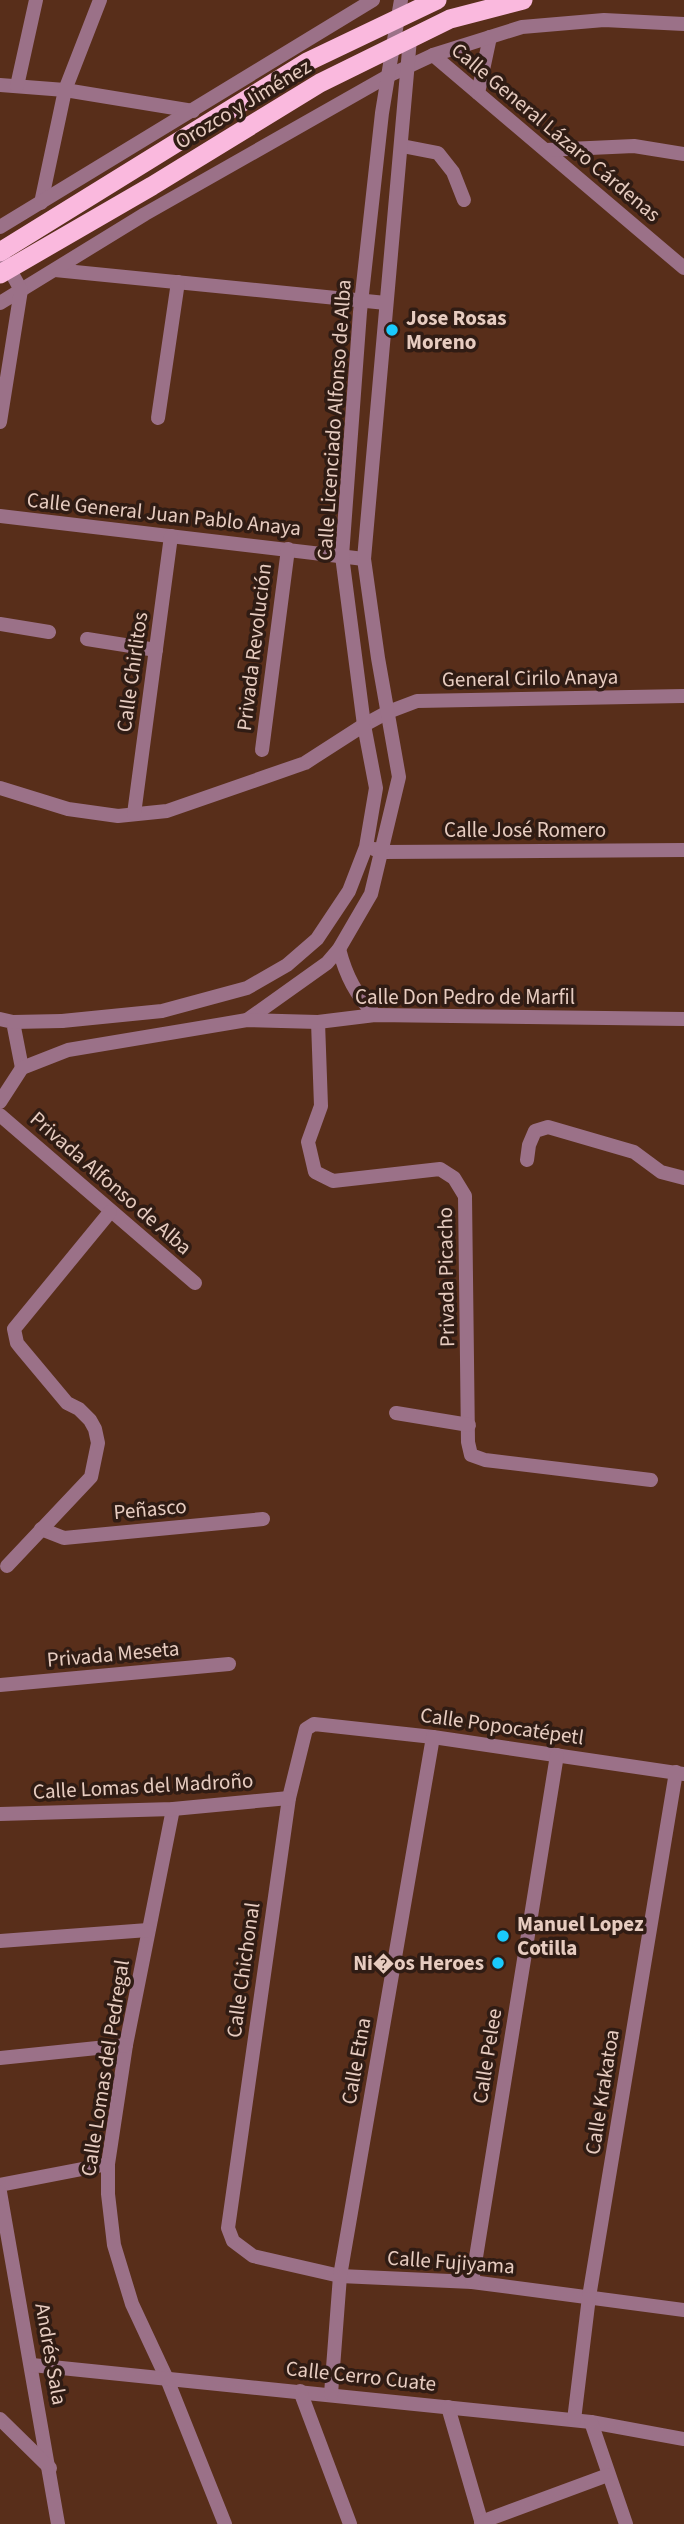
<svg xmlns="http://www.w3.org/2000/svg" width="684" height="2524" viewBox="0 0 684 2524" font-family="'Source Sans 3',sans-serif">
<rect width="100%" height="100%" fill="#582e1a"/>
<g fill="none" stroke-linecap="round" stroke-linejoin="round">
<g stroke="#9b7188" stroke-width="14">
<polyline points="433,55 684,268"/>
<polyline points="0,85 65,90 193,111"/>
<polyline points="17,86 36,0"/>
<polyline points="478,93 490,37"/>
<polyline points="402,146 438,153 453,172 464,200"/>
<polyline points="546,150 634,146 684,154"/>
<polyline points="41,203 65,90 100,0"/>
<polyline points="0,227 373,0"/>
<polyline points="55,270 386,303"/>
<polyline points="0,303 145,214 388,76 433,55 522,27 604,20 684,24"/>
<polyline points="158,418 178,282"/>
<polyline points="0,422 21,290 5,261"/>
<polyline points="0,516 364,559"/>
<polyline points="0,624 49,632"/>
<polyline points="87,639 156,650"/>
<polyline points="262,750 288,549"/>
<polyline points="0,788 68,809 118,816 167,811 305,763 364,725 388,712 417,701 684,696"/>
<polyline points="134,814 171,536"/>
<polyline points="374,849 383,852 684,850"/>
<path d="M339,949C346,976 356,995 375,1015"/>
<polyline points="0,1019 13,1022 22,1068"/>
<polyline points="247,1020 327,963 339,949 371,894 399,777 378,658 364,559 410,39"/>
<polyline points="62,1021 162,1011 247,988 287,965 317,939 349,891 366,847 376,788 364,725 342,556 360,312 382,113 393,46"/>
<polyline points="318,1022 321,1106 308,1142 315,1172 333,1181 440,1169 454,1178 465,1196 468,1442 471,1455 485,1460 651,1480"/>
<polyline points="0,1102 22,1068 68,1050 247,1020 318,1022 375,1015 684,1019"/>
<polyline points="0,1115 195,1283"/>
<polyline points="527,1160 529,1145 535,1131 548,1127 634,1152 661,1172 684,1178"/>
<polyline points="396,1413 469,1425"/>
<polyline points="41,1529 64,1538 263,1519"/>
<polyline points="7,1566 91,1477 98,1443 95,1429 90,1420 79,1409 67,1403 21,1348 17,1343 14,1329 110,1212"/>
<polyline points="0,1685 229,1664"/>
<polyline points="684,1774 433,1737 314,1724 306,1729 289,1798 228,2228 233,2241 253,2256 340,2276 472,2282 684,2310"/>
<polyline points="173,1809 126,2045 108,2164 108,2194 114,2245 132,2304 167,2379 225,2524"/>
<polyline points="0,1814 173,1809 289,1798"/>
<polyline points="0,1941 148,1930"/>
<polyline points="0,2058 126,2045"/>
<polyline points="0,2185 108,2164"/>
<polyline points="0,2192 58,2524"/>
<polyline points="472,2282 557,1755"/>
<polyline points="32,2365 591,2422 684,2439"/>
<polyline points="300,2391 350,2524"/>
<polyline points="331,2394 340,2276 433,1737"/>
<polyline points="448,2407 482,2524"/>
<polyline points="0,2419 50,2468"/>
<polyline points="574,2420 589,2297 676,1772"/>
<polyline points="591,2422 626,2524"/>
<polyline points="481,2522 608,2475"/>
</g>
<g stroke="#9b7188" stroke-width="14">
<polyline points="393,46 401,0"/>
<polyline points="13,1022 62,1021"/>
</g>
<g stroke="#fab9de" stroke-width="19">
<polyline points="0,252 307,62 437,0"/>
<polyline points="0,274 152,186 320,83 450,19 523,0"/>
</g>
</g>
<g fill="#1acafc" stroke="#301c14" stroke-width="2.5">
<circle cx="392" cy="330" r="7"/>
<circle cx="503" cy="1936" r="7"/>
<circle cx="498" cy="1963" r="7"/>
</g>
<g text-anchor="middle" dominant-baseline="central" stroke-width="7" stroke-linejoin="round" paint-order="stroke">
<g font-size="21" fill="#e7ccc0" stroke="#301c14">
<text transform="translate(243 104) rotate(-31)">Orozco y Jiménez</text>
<text transform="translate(556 132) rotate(40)">Calle General Lázaro Cárdenas</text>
<text transform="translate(334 420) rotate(-86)">Calle Licenciado Alfonso de Alba</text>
<text transform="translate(164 514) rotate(6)">Calle General Juan Pablo Anaya</text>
<text transform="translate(254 647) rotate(-83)">Privada Revolución</text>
<text transform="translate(132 672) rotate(-82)">Calle Chirlitos</text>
<text transform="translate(530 678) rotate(-1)">General Cirilo Anaya</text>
<text x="525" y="830">Calle José Romero</text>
<text x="465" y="997">Calle Don Pedro de Marfil</text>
<text transform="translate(111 1183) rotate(41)">Privada Alfonso de Alba</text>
<text transform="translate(446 1277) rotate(-91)">Privada Picacho</text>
<text transform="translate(150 1509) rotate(-5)">Peñasco</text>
<text transform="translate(113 1654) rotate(-5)">Privada Meseta</text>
<text transform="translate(502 1726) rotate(8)">Calle Popocatépetl</text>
<text transform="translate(143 1786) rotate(-3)">Calle Lomas del Madroño</text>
<text transform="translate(243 1970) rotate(-82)">Calle Chichonal</text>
<text transform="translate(487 2056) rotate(-81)">Calle Pelee</text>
<text transform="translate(356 2061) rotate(-80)">Calle Etna</text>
<text transform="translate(105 2068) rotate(-81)">Calle Lomas del Pedregal</text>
<text transform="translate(602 2092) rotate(-81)">Calle Krakatoa</text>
<text transform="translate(451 2262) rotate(4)">Calle Fujiyama</text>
<text transform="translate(51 2354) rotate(80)">Andrés Sala</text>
<text transform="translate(361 2376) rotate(6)">Calle Cerro Cuate</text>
</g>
<g font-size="21" font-weight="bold" fill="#e7ccc0" stroke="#301c14" text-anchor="start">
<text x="406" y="318">Jose Rosas<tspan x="406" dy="24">Moreno</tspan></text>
<text x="517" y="1924">Manuel Lopez<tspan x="517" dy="24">Cotilla</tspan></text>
<text x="484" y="1963" text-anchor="end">Ni�os Heroes</text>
</g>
</g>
</svg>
